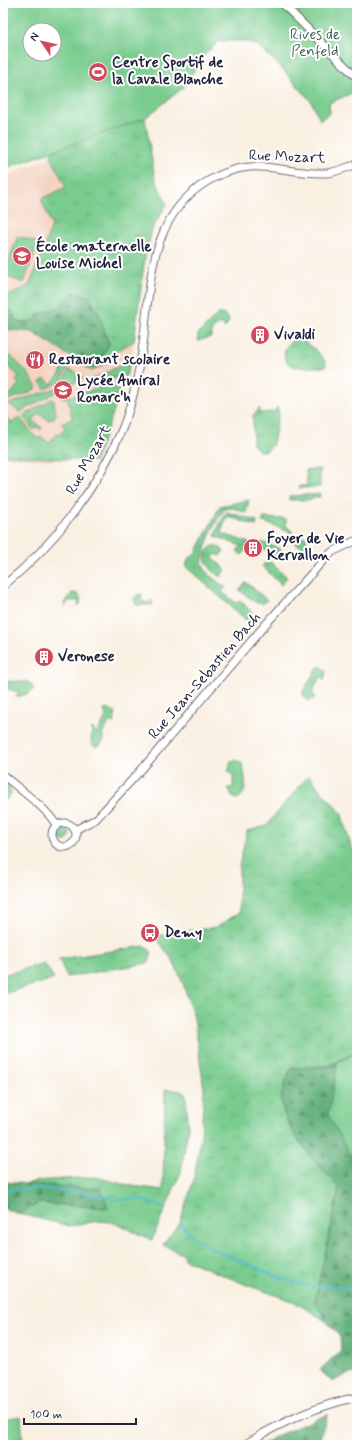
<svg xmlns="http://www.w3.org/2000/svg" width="360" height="1448" viewBox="0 0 360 1448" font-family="Mynerve,sans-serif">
<defs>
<pattern id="grass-tufts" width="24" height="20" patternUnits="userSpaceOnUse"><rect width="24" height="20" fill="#79cc8e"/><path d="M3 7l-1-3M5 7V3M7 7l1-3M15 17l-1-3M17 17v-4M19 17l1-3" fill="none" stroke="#68af7b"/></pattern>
<pattern id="forest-firs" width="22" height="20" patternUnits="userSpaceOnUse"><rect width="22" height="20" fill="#62b079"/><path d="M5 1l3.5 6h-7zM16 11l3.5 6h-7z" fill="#508f64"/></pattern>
</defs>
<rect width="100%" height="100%" fill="#fff"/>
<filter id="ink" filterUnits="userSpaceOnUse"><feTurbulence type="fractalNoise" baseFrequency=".025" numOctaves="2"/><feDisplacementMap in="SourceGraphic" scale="8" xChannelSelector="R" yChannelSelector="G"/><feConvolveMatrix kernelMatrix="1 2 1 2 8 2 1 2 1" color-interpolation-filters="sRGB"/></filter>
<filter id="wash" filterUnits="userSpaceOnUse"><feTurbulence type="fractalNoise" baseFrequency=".012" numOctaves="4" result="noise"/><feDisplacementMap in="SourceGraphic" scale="16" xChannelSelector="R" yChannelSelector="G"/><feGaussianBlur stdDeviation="0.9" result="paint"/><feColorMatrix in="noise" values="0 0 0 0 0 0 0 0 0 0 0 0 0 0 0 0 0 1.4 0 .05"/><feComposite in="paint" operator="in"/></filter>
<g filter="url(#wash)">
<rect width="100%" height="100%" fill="#f9f0e2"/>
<g fill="#f4d3c1">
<polygon points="51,157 66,187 41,199 52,226 29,286 3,298 3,176"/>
<polygon points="3,321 36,330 92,366 134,341 129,371 95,461 37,460 3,456"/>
</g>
<g fill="url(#grass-tufts)" stroke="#4e7764">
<polygon points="145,118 155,179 167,204 153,227 145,256 134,341 105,358 103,354 109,344 104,331 74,292 59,307 39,314 35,320 22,323 15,320 12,311 3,305 3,298 29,286 52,226 41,199 66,187 51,157 53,150"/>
<path d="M218,314C223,313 227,315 229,321L225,328L222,323L212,329L211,337L198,341V334Z"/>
<path d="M297,339C306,340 327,358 326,366L323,367C314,367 302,369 294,366C278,361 284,342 297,339Z"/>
<polygon points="3,350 5,350 26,371 37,387 29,393 5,401 19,384 15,380 19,376 3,362"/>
<polygon points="52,359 68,368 60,382 45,389 40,382 45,379 51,384 60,374 63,367 52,361"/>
<polygon points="127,362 130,363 126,376 120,376 118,379 113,378 112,380 99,384 92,380"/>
<polygon points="70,369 83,378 67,386 62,383"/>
<polygon points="113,384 116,389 121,392 95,461 3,455 3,415 12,423 19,417 37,439 40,436 49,443 57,433 59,435 65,428 61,424 72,419 68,398 62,398 62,396 67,393 72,396"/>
<polygon points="60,387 62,389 20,412 9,404"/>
<polygon points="52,399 54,400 56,415 53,419 48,420 39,413 33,421 42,428 41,430 37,427 33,430 23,416"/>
<polygon points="277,407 279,412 273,444 267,451 259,451 253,444 253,415 260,408 259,413 274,412"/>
<polygon points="320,469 320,487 299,488 299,486 307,486 306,470"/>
<polygon points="320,494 320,497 312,497 312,500 289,500 289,496"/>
<path d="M249,500L246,513C240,511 232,506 226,509C217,514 200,555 203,565C205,574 219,582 226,588L221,591L236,603L241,601C248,608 258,616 253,626L186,567L188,559L196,553L220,506Z"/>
<polygon points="227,512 257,521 256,526 227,516 221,533 249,543 242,555 237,551 241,546 215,536 221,521"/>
<polygon points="264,518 286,519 286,526 292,531 292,533 264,522 262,522"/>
<polygon points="296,537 306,537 307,551 300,545 295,544"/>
<polygon points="262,542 281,549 279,555 259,548"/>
<path d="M213,546H218L224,551L220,556L216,554L213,558L226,570L220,577C211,570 196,555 213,546Z"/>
<polygon points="268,560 287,577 281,585 262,566"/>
<polygon points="246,582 267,600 263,604 260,602 258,604 239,590"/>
<polygon points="72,593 78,594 81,599 80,604 78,606 79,601 68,601 65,607 64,603"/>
<polygon points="139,594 143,595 139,599 148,603 152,600 153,605 136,605 134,598"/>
<polygon points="320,666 326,671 324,681 321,676 312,692 315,697 311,700 306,700 303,697 303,692 316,669"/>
<polygon points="3,681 28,682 32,685 34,689 28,694 16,697 19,692 3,688"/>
<polygon points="110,709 116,713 114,723 110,721 102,735 104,740 99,746 94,746 91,742 92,728 97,733 106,716 104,710"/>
<path d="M234,760L241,762C245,772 250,794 237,799L232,797L228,788H233V775L228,771L231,762Z"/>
<path d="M309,775L319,789L341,812L351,847L357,852V1052L328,1066L291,1068C288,1077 282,1088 282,1098C281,1129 320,1165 339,1188L315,1301L327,1322L295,1302L247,1285L184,1259V1255L163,1245L180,1222L194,1179L201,1135L204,1089L194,1018L184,986L173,961L155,936L216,927L239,913V866L247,831L266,826Z"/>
<polygon points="4,781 8,784 11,793 7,799 3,802"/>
<circle cx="64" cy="835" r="6"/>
<polygon points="145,946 152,952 148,963 67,977 59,959"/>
<polygon points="44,963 54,979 3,994 3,975"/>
<polygon points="165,1089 181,1091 186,1095 188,1128 181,1172 152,1240 112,1222 97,1221 70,1226 19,1214 39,1203 108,1208 53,1186 27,1184 35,1181 95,1177 132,1186 163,1190"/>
<polygon points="21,1416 23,1445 3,1445 3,1419"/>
</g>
<g fill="url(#forest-firs)" stroke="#42695a">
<polygon points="74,292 88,296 99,314 109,345 103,354 108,362 92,371 32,332 3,329 3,305 12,311 15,320 22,323 35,320 39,314 59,307"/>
<path d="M357,1052V1346L350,1354L357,1360V1373L348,1374L332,1382L320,1370L341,1350L340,1337L327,1322L315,1301L339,1188C320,1165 281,1129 282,1098C282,1088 288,1077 291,1068L328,1066Z"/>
<polygon points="3,1182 101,1189 108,1208 39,1203 19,1214 3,1208"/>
<polygon points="328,1414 321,1435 320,1445 261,1445 278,1435"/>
</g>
<g fill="#79cc8e" stroke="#4e7764" fill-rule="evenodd">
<path d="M3,3H357V97L352,93L329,103L330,113L320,120L311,101L276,62L257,45L244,41H219L203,56L183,88L145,118L3,169ZM30,30H54V54H30Z"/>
<polygon points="18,236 38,243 24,283 3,275"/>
<polygon points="357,1052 357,1167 328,1115 338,1062"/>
</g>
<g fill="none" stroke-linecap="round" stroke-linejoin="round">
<g stroke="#4db9ca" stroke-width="2">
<polyline points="3,1189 43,1189 86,1193 114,1199 139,1199 165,1208"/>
<polyline points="180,1223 194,1238 215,1250 283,1279 316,1288 324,1285 357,1290"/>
</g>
</g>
</g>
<g filter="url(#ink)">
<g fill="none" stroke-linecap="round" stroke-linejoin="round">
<g stroke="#6d6a75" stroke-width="9">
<g id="tertiary">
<polyline points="282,3 357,78"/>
<path d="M3,586C53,546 99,486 123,427C132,404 138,376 142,352C151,289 146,218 208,181C256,153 280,175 327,173C337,172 348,167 357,164"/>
<path d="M3,775C21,791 44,805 57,826"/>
<circle cx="64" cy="835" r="12"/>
<polyline points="75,830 96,819 142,769 265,625 321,563 332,552 357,540"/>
<path d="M244,1445C279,1423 316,1406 357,1397"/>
</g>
</g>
<use href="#tertiary" stroke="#fff" stroke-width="7"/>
</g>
</g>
<defs>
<g id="stadium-disc" transform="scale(1)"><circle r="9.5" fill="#d1495b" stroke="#fff"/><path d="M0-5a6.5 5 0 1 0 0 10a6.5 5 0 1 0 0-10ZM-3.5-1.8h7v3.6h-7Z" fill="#fff"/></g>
<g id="school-disc" transform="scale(1)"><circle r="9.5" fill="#d1495b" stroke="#fff"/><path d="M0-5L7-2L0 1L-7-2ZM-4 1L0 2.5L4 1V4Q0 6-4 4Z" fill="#fff"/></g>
<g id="building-disc" transform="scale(1)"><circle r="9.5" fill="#d1495b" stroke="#fff"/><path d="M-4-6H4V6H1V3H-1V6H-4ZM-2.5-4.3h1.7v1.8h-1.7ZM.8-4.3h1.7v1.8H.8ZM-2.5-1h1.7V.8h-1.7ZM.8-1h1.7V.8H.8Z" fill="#fff"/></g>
<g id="restaurant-disc" transform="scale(1)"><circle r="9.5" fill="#d1495b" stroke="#fff"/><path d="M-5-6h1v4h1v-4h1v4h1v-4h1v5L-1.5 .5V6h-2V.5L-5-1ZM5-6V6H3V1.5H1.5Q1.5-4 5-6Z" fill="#fff"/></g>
<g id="bus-disc" transform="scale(1)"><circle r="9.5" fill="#d1495b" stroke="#fff"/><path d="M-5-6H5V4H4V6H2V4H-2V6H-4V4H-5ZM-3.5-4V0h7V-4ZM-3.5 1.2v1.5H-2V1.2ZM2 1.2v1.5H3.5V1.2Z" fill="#fff"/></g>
</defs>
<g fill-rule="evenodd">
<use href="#stadium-disc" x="98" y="72"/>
<use href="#school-disc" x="22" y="256"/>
<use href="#building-disc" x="260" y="335"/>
<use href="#restaurant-disc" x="35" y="360"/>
<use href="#school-disc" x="63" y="390"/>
<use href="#building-disc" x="253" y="548"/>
<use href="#building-disc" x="44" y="657"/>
<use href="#bus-disc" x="150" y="933"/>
</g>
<g text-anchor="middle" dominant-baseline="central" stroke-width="4" stroke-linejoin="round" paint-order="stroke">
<g font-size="15" fill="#405e58" stroke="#fff">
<text x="315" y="35">Rives de<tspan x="315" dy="17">Penfeld</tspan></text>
</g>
<g font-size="15" font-weight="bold" fill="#22223b" stroke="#fff" text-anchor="start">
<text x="112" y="63">Centre Sportif de<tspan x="112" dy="17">la Cavale Blanche</tspan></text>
<text x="36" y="247">École maternelle<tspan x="36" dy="17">Louise Michel</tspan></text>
<text x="274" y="335">Vivaldi</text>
<text x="49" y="360">Restaurant scolaire</text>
<text x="77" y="381">Lycée Amiral<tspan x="77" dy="17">Ronarc'h</tspan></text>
<text x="267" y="539">Foyer de Vie<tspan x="267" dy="17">Kervallon</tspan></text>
<text x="58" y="657">Veronese</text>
<text x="164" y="933">Demy</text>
</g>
<g font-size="15" fill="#22223b" stroke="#fff">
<text transform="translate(287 157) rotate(2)">Rue Mozart</text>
<text transform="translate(89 460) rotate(-61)">Rue Mozart</text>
<text transform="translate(205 676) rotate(-49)">Rue Jean-Sebastien Bach</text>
</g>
</g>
<rect width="360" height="1448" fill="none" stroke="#fff" stroke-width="16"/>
<g transform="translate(42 42) rotate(304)"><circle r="19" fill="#ffffff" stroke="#a7a7b1"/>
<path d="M0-3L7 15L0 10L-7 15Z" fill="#d1495b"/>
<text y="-6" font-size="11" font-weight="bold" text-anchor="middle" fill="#22223b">N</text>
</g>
<path d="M24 1418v6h112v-6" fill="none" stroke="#22223b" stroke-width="2"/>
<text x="30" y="1418" font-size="12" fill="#22223b" stroke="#ffffff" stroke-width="3" paint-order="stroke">100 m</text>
</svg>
